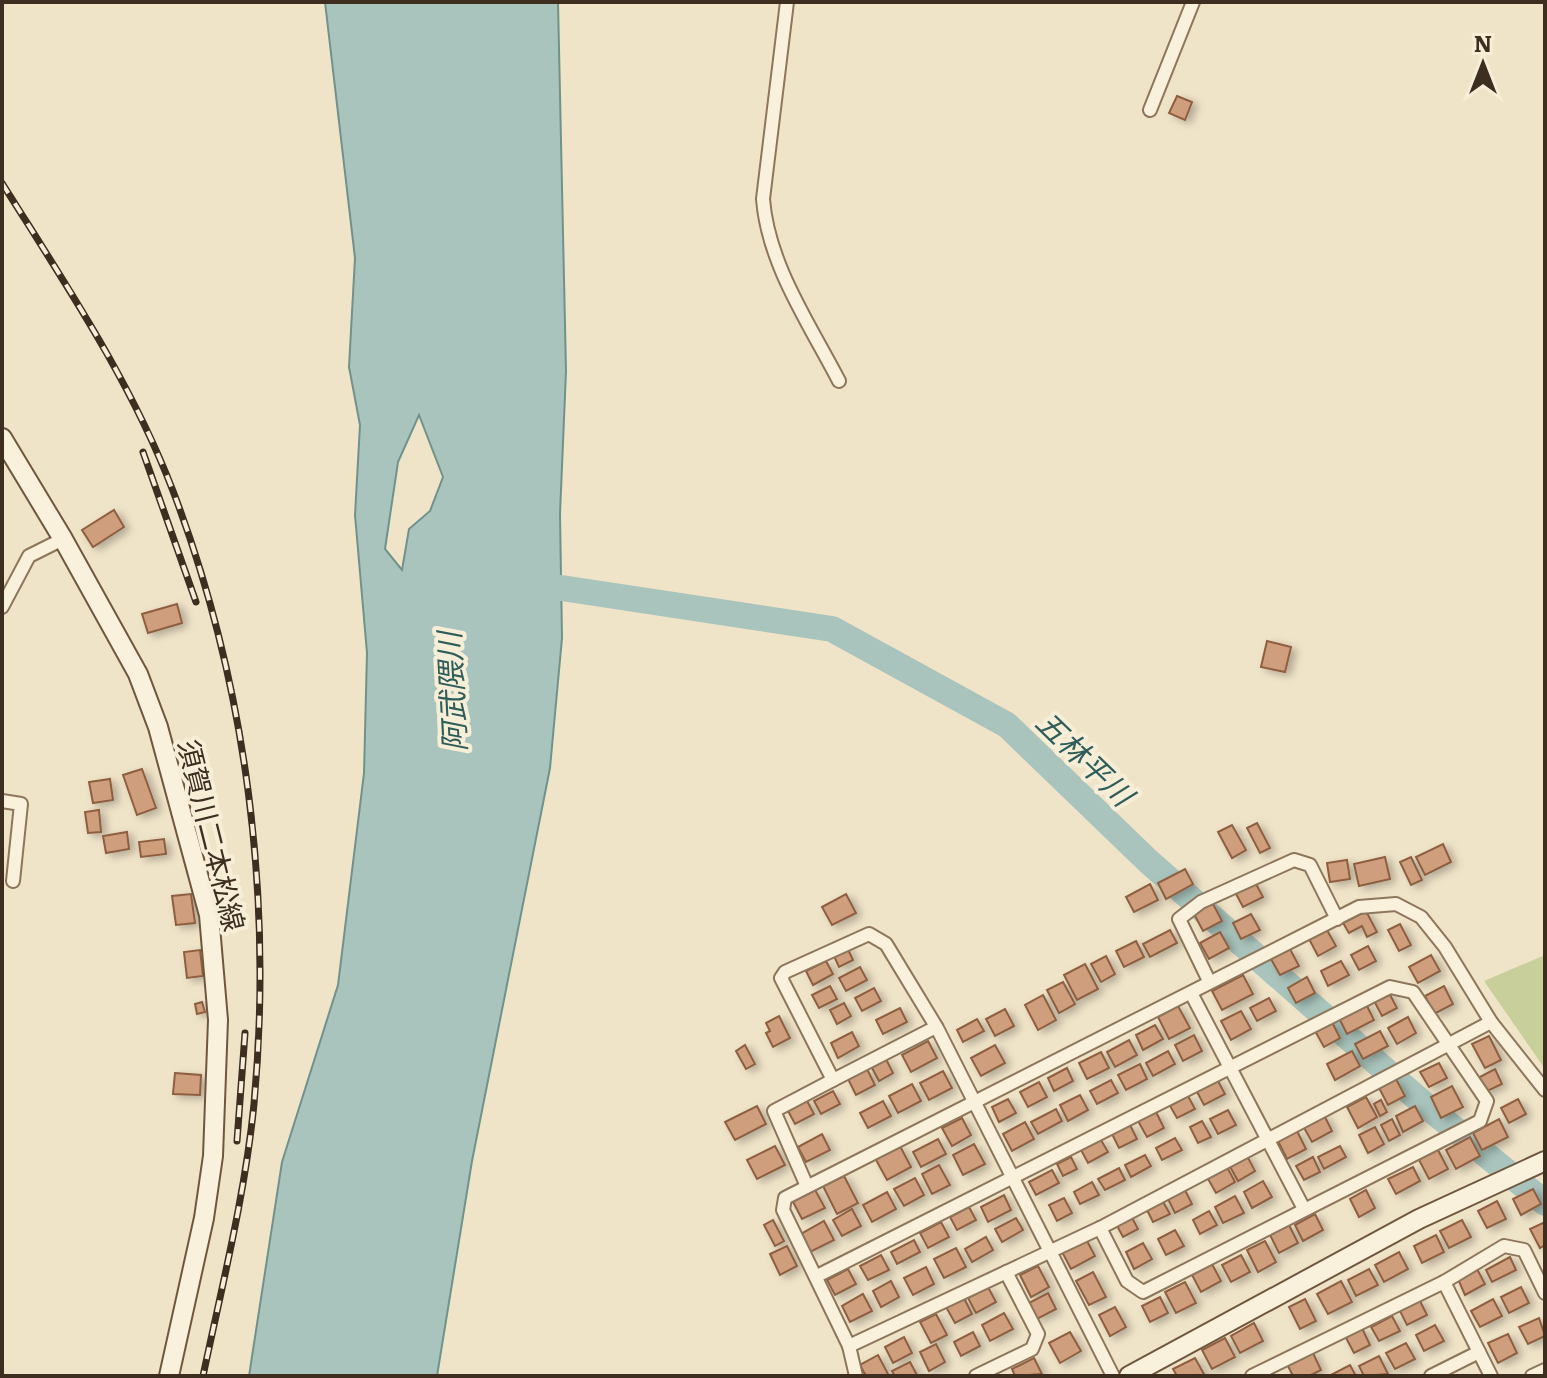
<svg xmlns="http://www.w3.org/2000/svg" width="1547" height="1378" viewBox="0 0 1547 1378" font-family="Literata,'Noto Sans JP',serif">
<defs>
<filter id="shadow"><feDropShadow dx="5" dy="3" stdDeviation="4" flood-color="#0004"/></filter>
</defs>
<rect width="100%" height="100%" fill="#f0e4c8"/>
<polygon fill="#c9cf9b" points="1545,955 1545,1069 1484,981"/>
<path fill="#a9c4bc" stroke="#6f938a" stroke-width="2" fill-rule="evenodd" d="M325,2H558L566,371L560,514L562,638L550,768L472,1161L437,1376H249L282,1162L338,985L364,773L367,653L355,515L360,425L349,367L355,258ZM419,415L443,477L430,511L409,529L402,570L385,549L398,462Z"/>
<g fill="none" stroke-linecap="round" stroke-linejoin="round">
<polyline stroke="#a9c4bc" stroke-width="26" points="528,578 555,587 832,629 1007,725 1148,861 1418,1099 1545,1203"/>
</g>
<g fill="#cf9f7d" stroke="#8d5f41" stroke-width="2" filter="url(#shadow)">
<polygon points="1177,96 1192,102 1185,120 1169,113"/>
<polygon points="114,510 124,527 93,547 82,530"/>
<polygon points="177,604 182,623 148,633 142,614"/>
<polygon points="1267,641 1291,647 1285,672 1261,667"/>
<polygon points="142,769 156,808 137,815 123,775"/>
<polygon points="110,779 113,800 93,803 89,782"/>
<polygon points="99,810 101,832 88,833 85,812"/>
<polygon points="1257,823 1270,848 1260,853 1247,828"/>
<polygon points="1232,825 1246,850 1232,858 1218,832"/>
<polygon points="127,832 129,849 106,853 103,836"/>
<polygon points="164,839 166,854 141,857 139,842"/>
<polygon points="1443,844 1451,862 1425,875 1416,857"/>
<polygon points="1385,857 1390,879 1359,886 1354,864"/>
<polygon points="1411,857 1422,880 1411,885 1400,862"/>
<polygon points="1347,860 1350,879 1330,882 1327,863"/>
<polygon points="1185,869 1193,884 1166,899 1158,883"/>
<polygon points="1255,882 1263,897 1243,907 1235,892"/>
<polygon points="1150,884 1158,900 1134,912 1126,897"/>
<polygon points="191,894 195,923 176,925 172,896"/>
<polygon points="846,894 856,913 832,925 822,907"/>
<polygon points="1212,902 1222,921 1203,931 1193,912"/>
<polygon points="1366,911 1377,932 1367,937 1362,926 1349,933 1343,923"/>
<polygon points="1251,914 1260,930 1241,939 1233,923"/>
<polygon points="1400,924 1411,945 1399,951 1388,930"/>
<polygon points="1170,930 1177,943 1150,957 1143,944"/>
<polygon points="1327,930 1336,946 1318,956 1309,939"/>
<polygon points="1220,932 1229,948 1209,959 1200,943"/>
<polygon points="1136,941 1144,957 1124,967 1116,951"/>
<polygon points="1368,946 1376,961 1359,970 1351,955"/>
<polygon points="847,947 853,960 839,967 833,954"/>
<polygon points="1290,949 1299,966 1280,975 1271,959"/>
<polygon points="200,950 203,976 187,978 184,952"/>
<polygon points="1431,955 1440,971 1418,983 1409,967"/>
<polygon points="1106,956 1115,974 1101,982 1091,964"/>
<polygon points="826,961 833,974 813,985 806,971"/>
<polygon points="1341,961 1349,975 1328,986 1321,971"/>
<polygon points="1085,964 1098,989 1077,1000 1064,975"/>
<polygon points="860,967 867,980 846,991 839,978"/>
<polygon points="1243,975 1253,994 1222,1010 1212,991"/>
<polygon points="1307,977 1315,993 1296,1003 1288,988"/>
<polygon points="1063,982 1075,1004 1059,1013 1047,990"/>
<polygon points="830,986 837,999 819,1008 812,995"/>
<polygon points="1444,986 1453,1004 1434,1014 1425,996"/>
<polygon points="874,988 881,1001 862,1011 855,998"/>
<polygon points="1388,991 1397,1008 1382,1016 1373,999"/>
<polygon points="1043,995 1056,1020 1038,1030 1025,1005"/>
<polygon points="1269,998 1276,1011 1257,1021 1250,1008"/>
<polygon points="202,1002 205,1012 197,1014 195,1004"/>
<polygon points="1365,1002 1374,1020 1347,1034 1338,1016"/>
<polygon points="844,1003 851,1016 837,1024 830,1010"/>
<polygon points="1178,1006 1190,1028 1169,1039 1158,1017"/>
<polygon points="900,1008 907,1022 883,1034 876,1020"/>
<polygon points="1005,1009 1014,1026 995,1036 986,1019"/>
<polygon points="1241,1011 1251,1029 1231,1040 1221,1021"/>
<polygon points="779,1016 790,1038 773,1047 766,1033 770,1031 766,1023"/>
<polygon points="1408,1017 1416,1033 1397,1044 1388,1028"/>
<polygon points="977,1019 984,1031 963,1042 957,1030"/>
<polygon points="1332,1022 1340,1038 1324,1047 1315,1031"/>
<polygon points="1155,1025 1163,1039 1143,1050 1136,1035"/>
<polygon points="1380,1031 1388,1046 1363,1059 1355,1044"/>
<polygon points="852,1032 859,1046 838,1058 831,1043"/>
<polygon points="1194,1035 1202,1051 1183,1061 1175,1045"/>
<polygon points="1489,1036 1501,1060 1485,1068 1472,1044"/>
<polygon points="1129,1040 1137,1055 1115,1067 1107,1052"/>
<polygon points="928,1041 937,1058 911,1072 902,1055"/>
<polygon points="745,1045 755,1064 746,1069 736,1051"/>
<polygon points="995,1045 1005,1063 981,1076 971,1058"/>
<polygon points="1168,1051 1175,1064 1153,1076 1146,1063"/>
<polygon points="1352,1051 1360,1066 1335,1080 1327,1064"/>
<polygon points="1101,1052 1109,1068 1087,1079 1079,1063"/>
<polygon points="886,1059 893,1073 879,1081 871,1066"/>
<polygon points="1439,1063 1447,1078 1429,1087 1420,1072"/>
<polygon points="1140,1064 1147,1079 1126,1090 1118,1075"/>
<polygon points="1067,1068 1073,1081 1054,1091 1048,1078"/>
<polygon points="867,1069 875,1085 856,1095 848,1079"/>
<polygon points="1495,1069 1502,1084 1483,1093 1476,1079"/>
<polygon points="943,1071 952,1088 929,1100 920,1083"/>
<polygon points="175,1073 201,1075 200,1095 173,1094"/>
<polygon points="1217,1079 1225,1094 1204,1105 1196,1090"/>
<polygon points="1396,1079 1405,1096 1388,1105 1379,1088"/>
<polygon points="1111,1080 1118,1093 1097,1104 1090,1091"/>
<polygon points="1039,1082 1047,1097 1028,1107 1020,1092"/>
<polygon points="912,1084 921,1101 898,1113 889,1096"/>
<polygon points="1452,1086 1463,1107 1441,1118 1431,1097"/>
<polygon points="833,1091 840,1104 821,1114 814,1101"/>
<polygon points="1080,1095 1088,1110 1068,1121 1060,1105"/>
<polygon points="1188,1096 1195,1109 1177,1118 1170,1106"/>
<polygon points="1366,1097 1377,1117 1358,1128 1347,1107"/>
<polygon points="806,1099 814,1114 795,1124 787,1109"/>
<polygon points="1008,1099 1016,1113 999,1122 992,1107"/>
<polygon points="1518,1099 1526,1114 1509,1123 1501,1108"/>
<polygon points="1381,1100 1387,1112 1380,1116 1374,1104"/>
<polygon points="883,1101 891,1116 868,1128 860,1113"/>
<polygon points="757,1106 766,1124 735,1140 725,1122"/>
<polygon points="1415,1106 1423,1121 1403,1132 1396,1116"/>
<polygon points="1056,1109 1062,1121 1038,1134 1031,1122"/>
<polygon points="1228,1110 1236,1125 1218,1134 1210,1119"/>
<polygon points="1156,1112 1164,1128 1147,1137 1138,1121"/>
<polygon points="1324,1115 1332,1131 1312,1142 1303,1126"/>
<polygon points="962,1118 971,1135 952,1146 942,1128"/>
<polygon points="1392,1119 1400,1135 1389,1141 1381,1125"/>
<polygon points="1499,1119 1508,1137 1482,1150 1473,1133"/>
<polygon points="1202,1121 1211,1137 1198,1143 1190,1127"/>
<polygon points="1025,1122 1034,1139 1012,1151 1003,1134"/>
<polygon points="1130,1125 1137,1139 1119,1148 1112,1134"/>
<polygon points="1375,1127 1384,1144 1368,1153 1359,1135"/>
<polygon points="1297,1131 1306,1149 1287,1159 1278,1141"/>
<polygon points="822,1134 830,1150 806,1162 798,1147"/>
<polygon points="1470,1137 1480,1156 1456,1169 1446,1150"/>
<polygon points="1175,1138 1182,1150 1162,1160 1156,1148"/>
<polygon points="938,1139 946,1154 921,1167 913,1152"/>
<polygon points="1101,1140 1108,1152 1088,1163 1081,1150"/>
<polygon points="974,1144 985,1164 963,1175 953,1155"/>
<polygon points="775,1146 785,1165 757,1179 747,1160"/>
<polygon points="900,1146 911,1167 887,1180 875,1158"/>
<polygon points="1340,1146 1346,1157 1324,1169 1318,1157"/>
<polygon points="1437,1148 1448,1169 1429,1179 1418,1158"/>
<polygon points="1246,1154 1255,1171 1238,1181 1228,1163"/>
<polygon points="1145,1155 1151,1166 1131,1177 1125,1165"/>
<polygon points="1071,1157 1077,1169 1063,1176 1057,1164"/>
<polygon points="1313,1157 1320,1172 1304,1180 1296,1166"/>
<polygon points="939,1165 950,1185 932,1194 922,1174"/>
<polygon points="1227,1167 1235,1182 1216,1193 1207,1177"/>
<polygon points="1413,1167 1420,1181 1396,1194 1388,1179"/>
<polygon points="1119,1168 1125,1180 1105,1190 1098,1179"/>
<polygon points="1052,1170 1059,1183 1036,1195 1029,1182"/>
<polygon points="844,1176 858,1203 837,1214 823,1186"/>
<polygon points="915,1178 924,1195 904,1206 894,1189"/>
<polygon points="1263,1181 1272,1197 1252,1208 1244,1192"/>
<polygon points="1092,1182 1099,1195 1080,1204 1074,1192"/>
<polygon points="814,1188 825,1208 802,1219 792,1200"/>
<polygon points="1533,1189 1541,1204 1521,1215 1513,1199"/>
<polygon points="1185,1190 1192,1204 1175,1213 1168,1199"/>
<polygon points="1366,1190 1375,1208 1359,1217 1350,1199"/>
<polygon points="887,1192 896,1209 872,1222 863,1205"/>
<polygon points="1004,1195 1011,1210 988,1222 981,1207"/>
<polygon points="1235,1196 1244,1213 1223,1223 1215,1207"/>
<polygon points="1064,1198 1072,1213 1057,1221 1049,1205"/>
<polygon points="1162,1200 1170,1214 1153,1222 1146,1208"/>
<polygon points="1497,1201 1506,1219 1487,1228 1478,1211"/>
<polygon points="969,1207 976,1220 957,1230 950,1217"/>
<polygon points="852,1209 861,1226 842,1236 833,1220"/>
<polygon points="1209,1211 1217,1225 1200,1234 1193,1220"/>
<polygon points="1130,1214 1138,1229 1123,1237 1115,1222"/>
<polygon points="1315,1214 1323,1230 1303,1241 1295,1225"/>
<polygon points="1016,1218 1023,1230 1002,1242 995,1229"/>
<polygon points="773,1220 784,1241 775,1246 764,1225"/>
<polygon points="1462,1220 1471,1237 1449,1248 1440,1231"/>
<polygon points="824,1221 834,1240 810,1252 801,1234"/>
<polygon points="941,1222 949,1237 928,1248 920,1233"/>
<polygon points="1545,1222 1545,1245 1540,1248 1530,1229"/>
<polygon points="1289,1225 1298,1243 1279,1253 1270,1235"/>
<polygon points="1175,1230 1184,1246 1166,1255 1158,1239"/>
<polygon points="1436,1235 1444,1252 1422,1263 1414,1246"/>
<polygon points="986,1237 993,1250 972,1262 965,1249"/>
<polygon points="1086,1239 1095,1256 1071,1269 1062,1252"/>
<polygon points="914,1240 920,1252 897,1264 891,1252"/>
<polygon points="1265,1241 1276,1262 1258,1272 1247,1250"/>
<polygon points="1143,1243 1152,1259 1134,1269 1126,1252"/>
<polygon points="787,1246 797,1266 780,1275 770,1254"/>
<polygon points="956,1248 966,1267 944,1278 934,1259"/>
<polygon points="1399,1252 1408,1269 1384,1282 1375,1265"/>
<polygon points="881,1255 889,1270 868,1280 860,1266"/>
<polygon points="1241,1255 1250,1272 1231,1282 1222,1265"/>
<polygon points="1510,1257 1516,1270 1492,1282 1486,1270"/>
<polygon points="1212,1264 1221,1281 1201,1292 1192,1275"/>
<polygon points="1038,1266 1049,1287 1031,1297 1020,1275"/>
<polygon points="926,1267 934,1284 913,1295 904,1278"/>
<polygon points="848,1269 856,1284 835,1295 827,1280"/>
<polygon points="1369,1269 1378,1285 1356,1296 1348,1280"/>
<polygon points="1477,1269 1485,1284 1465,1295 1458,1279"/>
<polygon points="1093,1272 1106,1297 1089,1305 1076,1281"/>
<polygon points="891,1281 899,1297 881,1307 873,1291"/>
<polygon points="1341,1281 1352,1302 1328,1314 1317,1294"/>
<polygon points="1185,1282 1196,1303 1176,1313 1165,1292"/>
<polygon points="988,1287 996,1302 976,1313 968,1298"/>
<polygon points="1521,1287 1529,1303 1509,1313 1501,1297"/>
<polygon points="1048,1293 1056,1309 1037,1319 1029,1303"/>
<polygon points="863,1294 872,1311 850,1322 842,1306"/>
<polygon points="1160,1297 1168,1313 1150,1322 1142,1306"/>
<polygon points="964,1298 972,1314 955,1323 946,1307"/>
<polygon points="1305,1299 1316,1321 1300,1329 1289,1307"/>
<polygon points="1419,1299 1427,1315 1407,1325 1399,1309"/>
<polygon points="1493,1299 1502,1316 1480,1327 1471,1311"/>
<polygon points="1115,1307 1126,1327 1110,1336 1099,1315"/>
<polygon points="1004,1313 1013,1329 990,1341 982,1325"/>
<polygon points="936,1314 947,1335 931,1343 920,1322"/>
<polygon points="1392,1316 1400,1331 1379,1341 1371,1327"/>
<polygon points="1539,1318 1545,1336 1528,1344 1519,1327"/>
<polygon points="1254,1323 1263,1341 1240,1353 1231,1336"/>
<polygon points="1435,1325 1444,1341 1424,1351 1416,1335"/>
<polygon points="1362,1328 1370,1345 1354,1353 1345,1336"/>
<polygon points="973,1332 980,1346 961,1356 954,1342"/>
<polygon points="1070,1332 1081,1351 1060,1363 1049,1343"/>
<polygon points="1508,1334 1517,1353 1498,1363 1488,1343"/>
<polygon points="904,1337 912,1353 893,1363 885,1347"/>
<polygon points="1225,1338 1235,1357 1212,1369 1202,1350"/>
<polygon points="1406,1343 1415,1359 1395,1369 1386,1353"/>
<polygon points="936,1344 945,1362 929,1371 920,1352"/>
<polygon points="1312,1351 1321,1370 1309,1376 1293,1376 1287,1364"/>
<polygon points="878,1355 889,1376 866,1376 860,1365"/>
<polygon points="1379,1356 1388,1374 1364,1376 1359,1366"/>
<polygon points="1034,1358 1042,1374 1015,1376 1012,1369"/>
<polygon points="1195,1358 1205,1376 1177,1376 1173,1369"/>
<polygon points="910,1362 917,1375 895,1376 892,1371"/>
<polygon points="1350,1365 1356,1376 1329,1376"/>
</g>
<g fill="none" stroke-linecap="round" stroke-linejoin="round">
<g stroke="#8d765c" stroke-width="16">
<g id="street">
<path d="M787,2L763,199C768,264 809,323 839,381"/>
<polyline points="1150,110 1193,2"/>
<polyline points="2,607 29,556 63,539"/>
<polyline points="2,801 21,804 13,881"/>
<polyline points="1209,981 1179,919 1201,902 1294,860 1310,865 1337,919"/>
<polyline points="1191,993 1304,1209"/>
<polyline points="833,1080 936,1027"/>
<polyline points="806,1184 774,1111 833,1080 781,978 785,972 869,934 886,944 937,1028 1113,1376"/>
<polyline points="817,1276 1390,987 1413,992 1487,1101 1480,1121 1143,1292 1127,1281 1100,1228"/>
<polyline points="1444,1282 1491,1376"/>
<polyline points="849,1346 1100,1228 1491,1022"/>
<polyline points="856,1376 849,1346 783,1210 785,1198 1359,907 1396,904 1421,917 1445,947 1491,1022 1545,1090"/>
<polyline points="976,1376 1032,1349 1038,1334 1006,1272"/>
<polyline points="1252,1376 1444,1282 1504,1246 1524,1250 1545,1293"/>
<polyline points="1431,1376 1479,1352"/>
<polyline points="1532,1376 1545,1370"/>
</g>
</g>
<g stroke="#6f573f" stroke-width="22">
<g id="secondary">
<polyline points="2,438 63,539 138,674 158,727 209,915 218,1020 213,1156 204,1218 169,1376"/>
<polyline points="1129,1376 1419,1219 1545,1161"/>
</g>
</g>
<use href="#street" stroke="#faf1dc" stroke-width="12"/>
<use href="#secondary" stroke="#faf1dc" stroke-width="18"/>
<g stroke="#3d2e20" stroke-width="7">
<g id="rail">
<path d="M2,183C64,282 131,381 173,491C247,685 273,898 254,1104C245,1195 222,1286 203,1376"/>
<polyline points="143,452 196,602"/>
<polyline points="237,1141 245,1033"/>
</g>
</g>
<use href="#rail" stroke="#f7eed8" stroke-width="4" stroke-dasharray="12" stroke-linecap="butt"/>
</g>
<g text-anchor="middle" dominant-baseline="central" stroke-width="8" stroke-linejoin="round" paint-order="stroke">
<g font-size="28" fill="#3d2e20" stroke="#f7eed8">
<text transform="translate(213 835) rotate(76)">須賀川二本松線</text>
</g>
<g font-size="30" font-style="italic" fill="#2f5d5a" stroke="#f7eed8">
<text transform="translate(450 692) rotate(-93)">阿武隈川</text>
<text transform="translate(1086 757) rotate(44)">五林平川</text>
</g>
</g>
<rect width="1547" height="1378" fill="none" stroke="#3d2e20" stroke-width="8"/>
<g transform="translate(1483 64)" stroke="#f7eed8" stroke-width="6" paint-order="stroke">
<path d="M0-6L14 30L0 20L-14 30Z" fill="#3d2e20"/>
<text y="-12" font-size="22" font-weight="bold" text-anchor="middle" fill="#3d2e20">N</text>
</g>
</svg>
